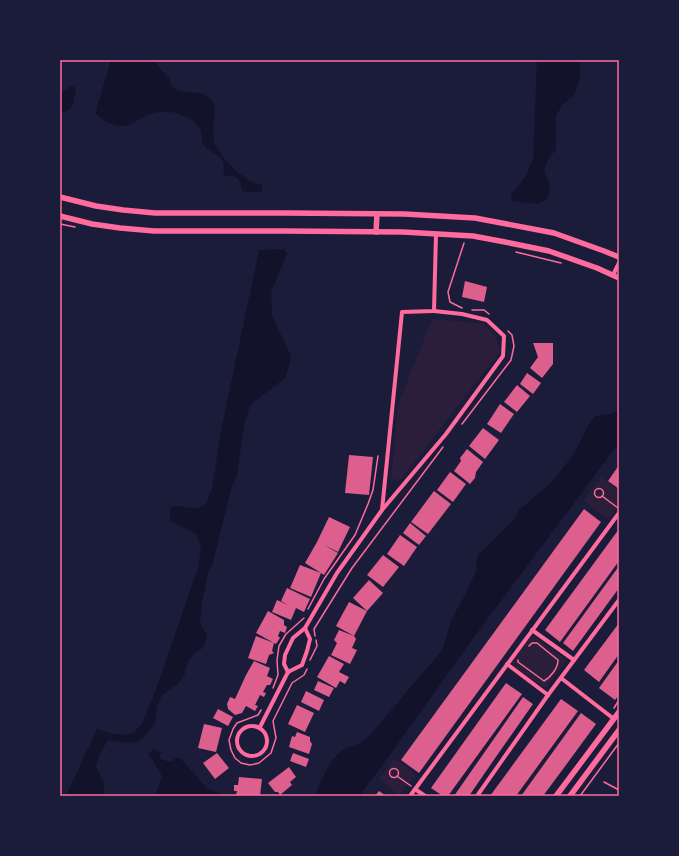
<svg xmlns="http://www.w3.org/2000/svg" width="679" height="856" viewBox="0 0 679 856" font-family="Signika,sans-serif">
<rect width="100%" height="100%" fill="#1b1b3a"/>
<g fill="#2a1e3b">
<polygon points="432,319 483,323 496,337 500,352 400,480 391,479 398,405"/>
<polygon points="601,477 619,491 619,505 608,520 584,500"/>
<polygon points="532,637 535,637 564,658 565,661 564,665 546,688 542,687 513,666 512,662 512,660 530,638"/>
<polygon points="395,758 416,775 399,795 379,779"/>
</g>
<g fill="#12122b">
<path d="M111,60H156L157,65L169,78L172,86L178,91L201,93L213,101L215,113L213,128L214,143L223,157L235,170L249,181L262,185V192H246L242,190C241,184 240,177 232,176C230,176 227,177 225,176C222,172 225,166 223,162C219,153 207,152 203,144C201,139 202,133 200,129C197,122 190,119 184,116C170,109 152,111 140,119C134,122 128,127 120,126C110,125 104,120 96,114L97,107Z"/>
<path d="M537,60H578L580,64V79L574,95L562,105L556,116V149L548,160L544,171L550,185L548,198L539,204L512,201L511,194C523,182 527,175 533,159Z"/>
<path d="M72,86L76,89C73,103 75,109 60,114V93Z"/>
<path d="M284,249L287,254L271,292L272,316L291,356L286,377L250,405L244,425L237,475L231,489L213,563L208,573L202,602L200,624L207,635L204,647L195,653L188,661L184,676L178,684L162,695L157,706L155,723L144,737L136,742L127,743L108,740L99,755L96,767L104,783L103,796H66L97,729L109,733L123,735L133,733L142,724L155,692L198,568L201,547L196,534L171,521C169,516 169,511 172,506H180L197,509L206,504L212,489L221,431L259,250Z"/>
<polygon points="619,410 619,443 474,637 387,759 359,796 316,796 319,785 332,760 342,750 362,742 372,733 443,649 451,620 464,597 477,569 476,564 478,555 513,520 520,509 551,483 574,454 590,422 595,416 610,414"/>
<polygon points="153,749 161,752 160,758 166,761 172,761 175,758 180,758 207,788 220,794 220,796 161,796 156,793 162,776 152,759 148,754"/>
</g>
<g fill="#dd5f8e">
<polygon points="465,281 487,287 484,302 462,297"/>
<polygon points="533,343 553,343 553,364 542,378 530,368 538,357"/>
<polygon points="527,373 541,383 533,394 520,384"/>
<polygon points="517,385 530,396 517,412 504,402"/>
<polygon points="500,404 514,414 501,433 487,424"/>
<polygon points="483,428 499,440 485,459 469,446"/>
<polygon points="467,449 483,462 476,472 475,478 470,484 454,471 461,461 460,458"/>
<polygon points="349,455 373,457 369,495 345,493"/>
<polygon points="619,465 619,489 608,481"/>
<polygon points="450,472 466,484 453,502 437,490"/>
<polygon points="434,491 451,504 428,534 411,522"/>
<polygon points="584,509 601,522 419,773 401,760"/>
<polygon points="329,517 350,527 338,552 324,545 338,553 324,575 321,573 311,597 290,588 300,565 321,573 305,563 317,542"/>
<polygon points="410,523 426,536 419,545 403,533"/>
<polygon points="619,529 619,561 560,642 545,630"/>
<polygon points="400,535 417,547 404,566 387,554"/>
<polygon points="383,555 399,567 383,587 367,575"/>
<polygon points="619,566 619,588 573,651 563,643"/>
<polygon points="369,580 383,593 367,611 353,598"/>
<polygon points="287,588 310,599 304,612 296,608 291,620 272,612 277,600 288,605 281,601"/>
<polygon points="349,602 367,611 354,636 336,626"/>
<polygon points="268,611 284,620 284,625 287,627 285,633 280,631 278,636 280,638 276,644 274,643 272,651 274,653 269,655 266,664 248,658 256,636 274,643 256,633"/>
<polygon points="619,623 619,654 599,682 584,670"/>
<polygon points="339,630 354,636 356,639 352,648 357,650 350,664 331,655 337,643 334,640"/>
<polygon points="329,656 344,664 339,672 349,677 345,684 340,681 336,688 317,677"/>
<polygon points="619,660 619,695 615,700 599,688"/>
<polygon points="254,661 270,668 267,676 273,679 270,685 267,685 263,692 266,693 264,697 260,695 255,705 258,706 255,711 246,706 242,713 235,715 228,709 227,704 230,697 235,699 246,675"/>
<polygon points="318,681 334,688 329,697 314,690"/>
<polygon points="506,683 522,694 448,796 443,796 431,788"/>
<polygon points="306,691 324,700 319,711 301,702"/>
<polygon points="523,697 533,704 491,764 469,796 454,796"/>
<polygon points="561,699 578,711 516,796 490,796"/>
<polygon points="297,705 314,713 305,732 288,724"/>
<polygon points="218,709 233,717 228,726 213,718"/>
<polygon points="581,713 596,724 566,765 543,796 521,796"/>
<polygon points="204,724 222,728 216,752 198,748"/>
<polygon points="297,732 310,737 310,741 312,744 309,754 289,747 292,736 295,737"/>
<polygon points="217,753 229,768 215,779 203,763"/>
<polygon points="293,753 309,759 306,767 290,761"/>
<polygon points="289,767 296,777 290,782 292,785 280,795 278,792 275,792 268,783"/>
<polygon points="239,777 262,779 260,796 236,795 237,791 234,791 234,785 238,785"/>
<polygon points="379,791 386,796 375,796"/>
</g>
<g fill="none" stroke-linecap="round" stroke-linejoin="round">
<g stroke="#ff6b9d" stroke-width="1.5">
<polyline points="60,224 75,227"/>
<polyline points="516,252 561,263"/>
<polyline points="462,308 450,302 448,292 464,243"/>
<polyline points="472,310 484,310 489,314"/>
<polyline points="462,424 511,360 514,346 512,335 508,331"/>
<circle cx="599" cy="493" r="4.5"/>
<polyline points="602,496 618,508"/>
<polyline points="308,609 324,579 355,535 368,504 373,490 378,456"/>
<polyline points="315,636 314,629 352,568 443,447"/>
<polyline points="310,660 317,646 316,640"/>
<path d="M518,660V662L544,681C551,677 558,668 558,660L537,643H532L529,646"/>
<polyline points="273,688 278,675 277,660 279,646 286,634 304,618"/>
<polyline points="614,708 619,700"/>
<polyline points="261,710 258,715 237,723 233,729 229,740 231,750 235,758 241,763 250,765 259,763 271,753 276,738 273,721 292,683 304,675 307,669"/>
<circle cx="394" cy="773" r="4.5"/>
<polyline points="397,776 411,786"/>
<polyline points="604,782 619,790"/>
<polyline points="580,796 619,743"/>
</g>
<g stroke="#ff6b9d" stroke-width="4">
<polyline points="613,275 619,263"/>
<polyline points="382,510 402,312 434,311 436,234"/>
<polyline points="532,630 574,660"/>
<polyline points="507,664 548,695"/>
<polyline points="288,672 284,664 285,655 293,638 305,628 337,573 382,510 446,434 503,356 504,336 487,320 462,314 434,311"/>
<polyline points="561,678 614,719"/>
<circle cx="252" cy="741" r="15"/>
<polyline points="260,727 288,672 302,665 307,651 310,639 305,628"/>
<polyline points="415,789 425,796"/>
<polyline points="410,796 619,513"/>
<polyline points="477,796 548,695 619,600"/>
</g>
<g stroke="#ff6b9d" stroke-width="5.5">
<polyline points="60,197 96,206 123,210 155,213 284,213 404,214 475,218 554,233 604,251 619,257"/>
<polyline points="60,216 92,224 120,228 154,231 284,231 403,232 473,236 505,242 549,251 597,268 619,278"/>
<polyline points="376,232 377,214"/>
<polyline points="556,796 619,712"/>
<polyline points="570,796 619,730"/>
</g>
</g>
<rect width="679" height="856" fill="none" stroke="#1b1b3a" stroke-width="122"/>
<rect x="61" y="61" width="557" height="734" fill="none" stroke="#ff6b9d" stroke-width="1.5"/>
</svg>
